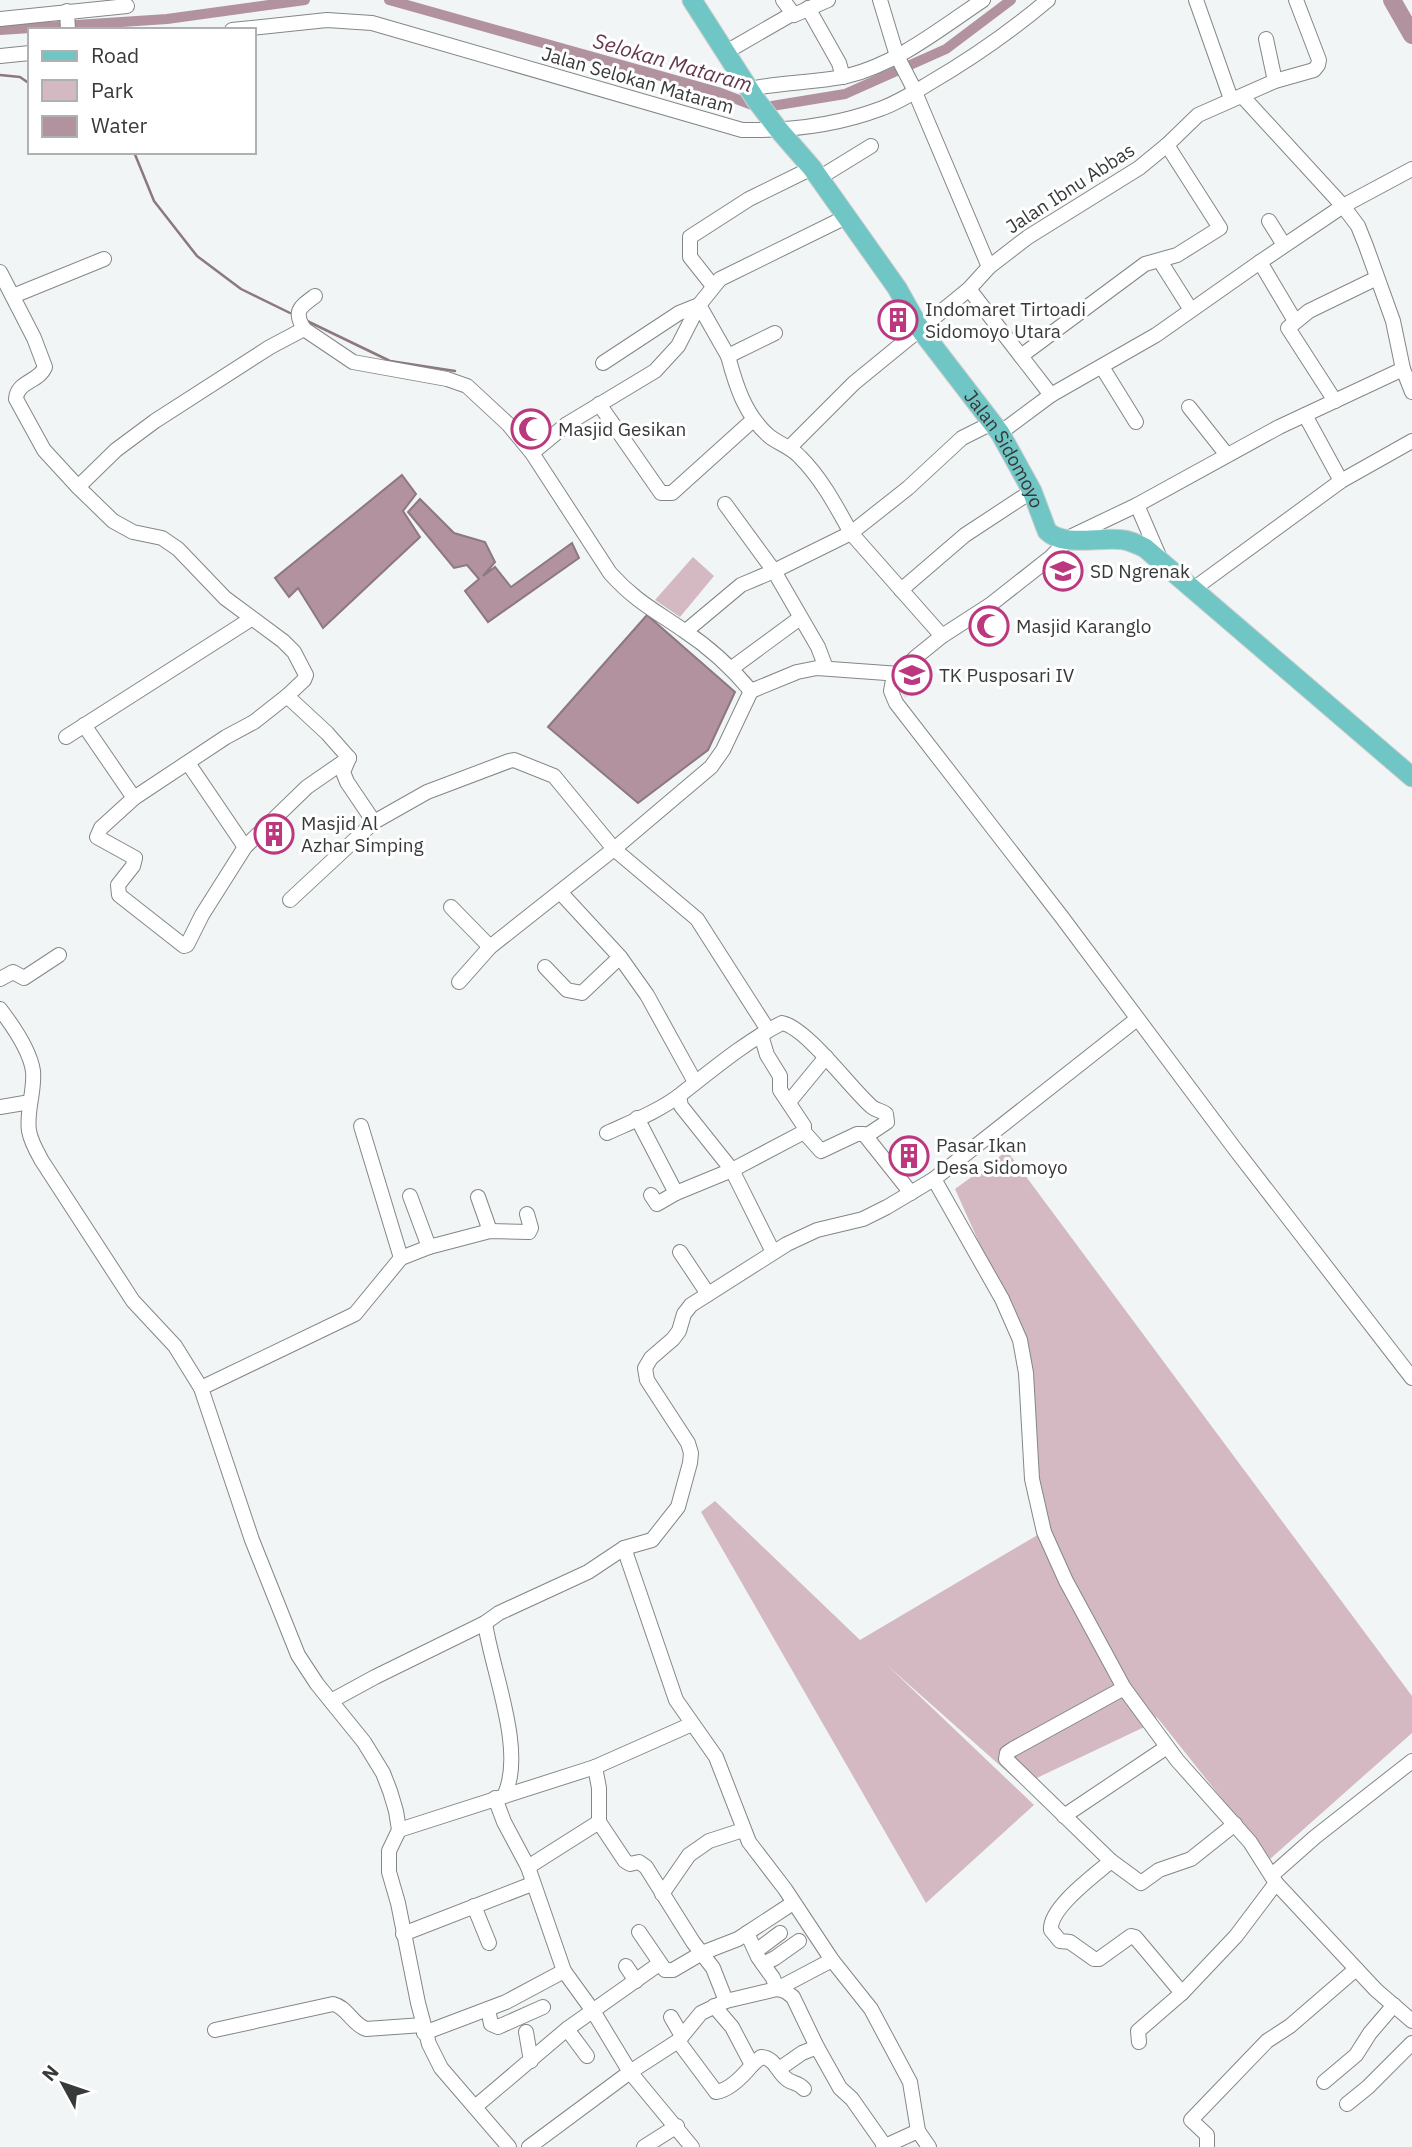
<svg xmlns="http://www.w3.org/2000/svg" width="1412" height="2147" viewBox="0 0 1412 2147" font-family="'IBM Plex Sans',sans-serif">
<rect width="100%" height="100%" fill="#f1f5f5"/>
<g fill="#dce9e8">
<polygon points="1062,555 1077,578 1064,587 1048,564"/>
<polygon points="913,667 924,683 905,698 895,685"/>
</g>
<g fill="#d4b9c3">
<polygon points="693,557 714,576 680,617 655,600"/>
<polygon points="1007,1151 1412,1696 1412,1733 1270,1859 1156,1716 1157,1721 1022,1785 888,1666 1034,1805 926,1903 701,1512 715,1501 860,1640 1051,1527 1040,1504 1030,1356 955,1189"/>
</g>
<g fill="#b1929e" stroke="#8d7780" stroke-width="2">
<polygon points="402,475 416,494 403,511 420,537 323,628 298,588 289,597 275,578"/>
<polygon points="420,499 454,533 485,542 495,562 483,576 495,567 511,587 572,543 579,558 488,622 465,591 479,579 467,565 454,568 408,512"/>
<polygon points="647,615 735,692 708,750 638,803 548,727"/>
</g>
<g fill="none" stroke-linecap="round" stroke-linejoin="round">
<g stroke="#8d7780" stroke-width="2.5">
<polyline points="0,75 20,77 30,84"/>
<polyline points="134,152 154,201 197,256 241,289 290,313"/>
<polyline points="305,320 390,361 455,371"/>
</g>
<g stroke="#b1929e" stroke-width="10">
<polyline points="389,0 718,92 760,108 845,94 946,49 1011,0"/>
<polyline points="0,30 167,19 305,0"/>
</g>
<polyline stroke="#b1929e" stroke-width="18" points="1392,0 1412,35"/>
<g stroke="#838787" stroke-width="16">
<g id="minor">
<polyline points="783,0 794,15 828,0"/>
<polyline points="880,0 897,56 912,85 989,267"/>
<polyline points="1196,0 1231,99"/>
<polyline points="808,8 839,63 843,77"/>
<polyline points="67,11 68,30"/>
<polyline points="0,19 127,6"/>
<path d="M232,30L327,20L372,23L742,130C788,131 837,125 880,109C897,103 913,93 928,84C971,59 1010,32 1048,0"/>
<polyline points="1266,39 1275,81"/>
<polyline points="726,52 792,14"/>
<polyline points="0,56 30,53"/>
<path d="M750,89C781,82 815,83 847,76C897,64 941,28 983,0"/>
<polyline points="1243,97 1343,206 1358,226 1366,246 1393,321 1403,369 1412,392"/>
<polyline points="819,178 871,146"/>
<polyline points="1269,221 1284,245"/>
<polyline points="1160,261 1191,310"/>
<polyline points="1260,262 1295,321"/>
<path d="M0,272L34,338L45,367C39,382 17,381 16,399L44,450L78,487L116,450L155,421L270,347L304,329L353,362L447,379L467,386L508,424L532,453L610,573C634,600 654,610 683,630C709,647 731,667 751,691"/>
<polyline points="713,286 690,257 690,237 749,199 812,168"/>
<polyline points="969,289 1051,395"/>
<polyline points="13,296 104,259"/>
<path d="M304,329C293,311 300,307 315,296"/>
<path d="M728,356C736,386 745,415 769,436C779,444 791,447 800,457C822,479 836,506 851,533L774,571L818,647L826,668"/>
<polyline points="1021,356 1145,264 1177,255 1220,228 1167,145"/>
<polyline points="603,363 679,313 699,305 728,356 775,333"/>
<polyline points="1102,367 1136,422"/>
<polyline points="1403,369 1279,427 1137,505 1072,536 1051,557 990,605 942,636 916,657 893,680 891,691 896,703 1061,916 1235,1149 1412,1378"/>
<polyline points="1335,401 1288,328 1309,311 1377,278"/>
<polyline points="599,404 661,493 672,493 753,420"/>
<polyline points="1189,407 1227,455"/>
<polyline points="1305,415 1341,481"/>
<polyline points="1000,433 1051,395 1156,335 1260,262 1343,206 1412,169"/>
<polyline points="790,447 854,383 969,289 989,267 1028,237 1139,168 1167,145 1198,115 1275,81 1314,70 1318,65 1319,60 1296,0"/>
<polyline points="532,453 567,424 655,371 678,346 699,305 720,279 846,217"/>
<polyline points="78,487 113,521 133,532 162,538 178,549 225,598 283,641 294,652 306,675 304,680 287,696 254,722 226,737 134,798 101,828 97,837 135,858 133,866 118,885 119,895 184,946 187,945 202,915 245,847 307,787 349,758"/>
<polyline points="1137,505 1159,556"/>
<polyline points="901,590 965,535 1032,491"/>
<polyline points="1192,590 1341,481 1412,441"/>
<polyline points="686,631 741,585 774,571 725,504"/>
<polyline points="942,636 851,533 908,488 962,438 992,423"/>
<polyline points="732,668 800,618"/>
<polyline points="287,696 327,733 349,758"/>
<polyline points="84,725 134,798"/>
<polyline points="66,737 251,619"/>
<polyline points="349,758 343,772 347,782 374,822 427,792 509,761 514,760 554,776 614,849 697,919 768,1030"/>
<polyline points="188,763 245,847"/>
<polyline points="560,892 620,957 647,995 695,1082"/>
<polyline points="290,900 374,822"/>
<polyline points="451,907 490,947"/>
<polyline points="545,967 567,990 582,993 620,957"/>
<polyline points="0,979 13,972 24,978 59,955"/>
<polyline points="459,982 490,947 614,849 711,767 723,750 751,691 797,672 817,668 900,674"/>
<path d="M0,1009C13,1026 30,1050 33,1071C35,1091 26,1111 29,1131C31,1142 37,1152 42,1161L133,1301L175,1346L201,1388L252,1540L298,1655L317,1684L364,1742L383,1773L390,1791L396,1811L399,1830L389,1851V1872L398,1903L418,2003L429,2044L441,2068L509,2147"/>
<polyline points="679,1096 681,1106 732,1170 773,1252"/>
<polyline points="789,1102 826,1057"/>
<polyline points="0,1107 30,1102"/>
<polyline points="637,1118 676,1193"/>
<polyline points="361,1126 401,1258"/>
<polyline points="804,1132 821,1151 857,1134 864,1134 911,1193"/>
<path d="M607,1133C631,1122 659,1111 680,1095C712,1070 745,1042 782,1023C807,1028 851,1089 872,1107C877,1111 881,1110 886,1114L887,1122L866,1136"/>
<polyline points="934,1179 1002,1299 1020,1340 1026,1373 1032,1479 1044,1532 1066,1581 1124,1688 1177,1760 1250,1842 1276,1883 1376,1990 1412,2021"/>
<polyline points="651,1195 657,1204 676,1193 732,1170 804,1132 804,1126 780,1090 780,1076 767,1055 761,1035"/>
<polyline points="410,1196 429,1247"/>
<polyline points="478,1197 490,1231"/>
<polyline points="680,1252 708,1294"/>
<polyline points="201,1388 355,1314 401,1258 429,1247 490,1231 529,1232 531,1228 527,1214"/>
<polyline points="624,1548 676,1700 716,1757 749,1842 785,1889 832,1960 871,2009 910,2082 918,2131"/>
<path d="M485,1623C492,1671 525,1749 505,1794"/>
<polyline points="1124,1688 1013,1749 1007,1753 1006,1759 1111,1861 1141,1883 1159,1870 1191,1859 1235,1824"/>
<polyline points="331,1701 375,1677 485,1623 499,1613 588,1572 624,1548 652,1540 678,1507 690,1463 691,1453 688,1443 647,1380 645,1368 651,1358 673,1339 679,1331 684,1314 691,1305 787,1244 817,1230 863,1219 887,1207 934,1179 1137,1019"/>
<polyline points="495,1798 504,1822 528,1867 564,1971 593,2011 630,2072 529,2147"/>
<polyline points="1064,1816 1167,1747"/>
<polyline points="599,1822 625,1861 630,1864 639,1862 646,1867 693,1942 713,1968 726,2001"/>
<polyline points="399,1830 595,1767"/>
<path d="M1111,1861C1095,1875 1049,1908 1051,1930L1060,1941L1070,1942L1094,1959H1099L1131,1936L1135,1937L1182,1993L1236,1936L1276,1883"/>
<polyline points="528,1867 599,1822 599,1788 595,1767 692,1724"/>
<polyline points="1272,1875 1315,1837 1412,1761"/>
<polyline points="662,1894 689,1855 709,1841 743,1830"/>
<polyline points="474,1906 489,1943"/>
<polyline points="639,1932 665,1970 673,1970 702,1953 738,1939 793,1903"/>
<polyline points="747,1933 758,1957 773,1978 777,1989 785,1991 793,1997 817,2047 840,2088 852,2099 885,2146"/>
<polyline points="403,1934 532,1884"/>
<polyline points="756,1951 780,1933"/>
<polyline points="763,1964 775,1958 799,1941"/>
<polyline points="626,1966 636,1981"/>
<polyline points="488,2009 491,2024 498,2027 543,2007"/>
<polyline points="671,2017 682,2036"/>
<polyline points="567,2029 587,2056"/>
<path d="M215,2030L333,2004C347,2007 352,2024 366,2029L423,2025"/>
<polyline points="526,2032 531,2061"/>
<polyline points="424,2033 506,2002 564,1971"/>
<path d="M678,2041L716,2092C730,2090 743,2076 752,2065L732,2027L714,2006"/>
<polyline points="1139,2042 1138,2031 1182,1993"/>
<path d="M752,2065L761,2057C776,2058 777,2073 788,2080C794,2084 798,2082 804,2089"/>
<polyline points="779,2069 802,2053 817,2047"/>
<polyline points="1324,2082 1356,2055 1370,2033 1394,2005"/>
<polyline points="1347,2104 1368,2087 1412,2043"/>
<polyline points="475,2107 567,2029 659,1964"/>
<polyline points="644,2147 677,2126"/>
<polyline points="692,2147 630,2072 678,2041 701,2013 726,2001 777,1989 832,1960"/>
<polyline points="883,2147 918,2131 929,2147"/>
<polyline points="1207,2147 1207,2135 1191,2120 1267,2041 1290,2026 1356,1969"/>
</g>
</g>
<g stroke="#cfcfcf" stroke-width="21">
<g id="major">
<path id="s1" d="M692,0L756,100L778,129L812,168L897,288L920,329L1000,433L1032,491L1047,531C1064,548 1101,536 1124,540C1131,541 1139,545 1145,548L1412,777"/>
</g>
</g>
<use href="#minor" stroke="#fff" stroke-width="14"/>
<use href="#major" stroke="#70c6c5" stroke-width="19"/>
</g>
<defs>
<g id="building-ring" transform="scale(2.0125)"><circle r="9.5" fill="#fff" stroke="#bc387e" stroke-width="1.5"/><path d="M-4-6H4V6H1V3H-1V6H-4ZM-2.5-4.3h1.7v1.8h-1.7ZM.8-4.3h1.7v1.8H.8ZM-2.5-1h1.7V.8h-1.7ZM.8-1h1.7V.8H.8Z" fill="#bc387e"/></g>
<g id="mosque-ring" transform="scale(2.0125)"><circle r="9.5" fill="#fff" stroke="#bc387e" stroke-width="1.5"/><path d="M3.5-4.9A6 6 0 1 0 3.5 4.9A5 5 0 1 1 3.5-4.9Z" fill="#bc387e"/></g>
<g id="school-ring" transform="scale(2.0125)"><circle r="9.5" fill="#fff" stroke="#bc387e" stroke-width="1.5"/><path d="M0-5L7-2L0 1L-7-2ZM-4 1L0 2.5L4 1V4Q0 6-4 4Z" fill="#bc387e"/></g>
</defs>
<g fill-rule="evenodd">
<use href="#building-ring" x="898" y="320"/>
<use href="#mosque-ring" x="531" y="429"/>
<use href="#school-ring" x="1063" y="571"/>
<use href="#mosque-ring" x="989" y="626"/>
<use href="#school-ring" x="912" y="675"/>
<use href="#building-ring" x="274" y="834"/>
<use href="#building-ring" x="909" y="1156"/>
</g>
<g text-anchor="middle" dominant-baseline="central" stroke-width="6" stroke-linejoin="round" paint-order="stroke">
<g font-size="19" fill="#383939" stroke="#fff">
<text transform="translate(638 80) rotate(16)">Jalan Selokan Mataram</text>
<text transform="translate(1070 188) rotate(-33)">Jalan Ibnu Abbas</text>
<text stroke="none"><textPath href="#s1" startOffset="548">Jalan Sidomoyo</textPath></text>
</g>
<g font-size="19" fill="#383939" stroke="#fff" text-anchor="start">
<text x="925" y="309">Indomaret Tirtoadi<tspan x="925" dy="22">Sidomoyo Utara</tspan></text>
<text x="558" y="429">Masjid Gesikan</text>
<text x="1090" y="571">SD Ngrenak</text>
<text x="1016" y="626">Masjid Karanglo</text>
<text x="939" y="675">TK Pusposari IV</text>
<text x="301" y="823">Masjid Al<tspan x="301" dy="22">Azhar Simping</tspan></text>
<text x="936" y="1145">Pasar Ikan<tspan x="936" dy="22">Desa Sidomoyo</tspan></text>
</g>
<g font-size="21" font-style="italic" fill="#64374c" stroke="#fff">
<text transform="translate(673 62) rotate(16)">Selokan Mataram</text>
</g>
</g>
<rect x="28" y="28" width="228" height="126" fill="#ffffff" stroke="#afb0b0" stroke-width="2"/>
<rect x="42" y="51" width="35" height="10" fill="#70c6c5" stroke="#afb0b0" stroke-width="2"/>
<text x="91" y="63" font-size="21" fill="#383939">Road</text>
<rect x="42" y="80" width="35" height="21" fill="#d4b9c3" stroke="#afb0b0" stroke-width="2"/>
<text x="91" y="98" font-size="21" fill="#383939">Park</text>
<rect x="42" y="116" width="35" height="21" fill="#b1929e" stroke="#afb0b0" stroke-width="2"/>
<text x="91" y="133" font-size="21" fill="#383939">Water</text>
<g transform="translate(63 2084) rotate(310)" stroke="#ffffff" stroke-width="5" paint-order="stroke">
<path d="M0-5L12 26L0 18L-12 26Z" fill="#383939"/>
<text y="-10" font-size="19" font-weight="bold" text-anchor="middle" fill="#383939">N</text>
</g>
</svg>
